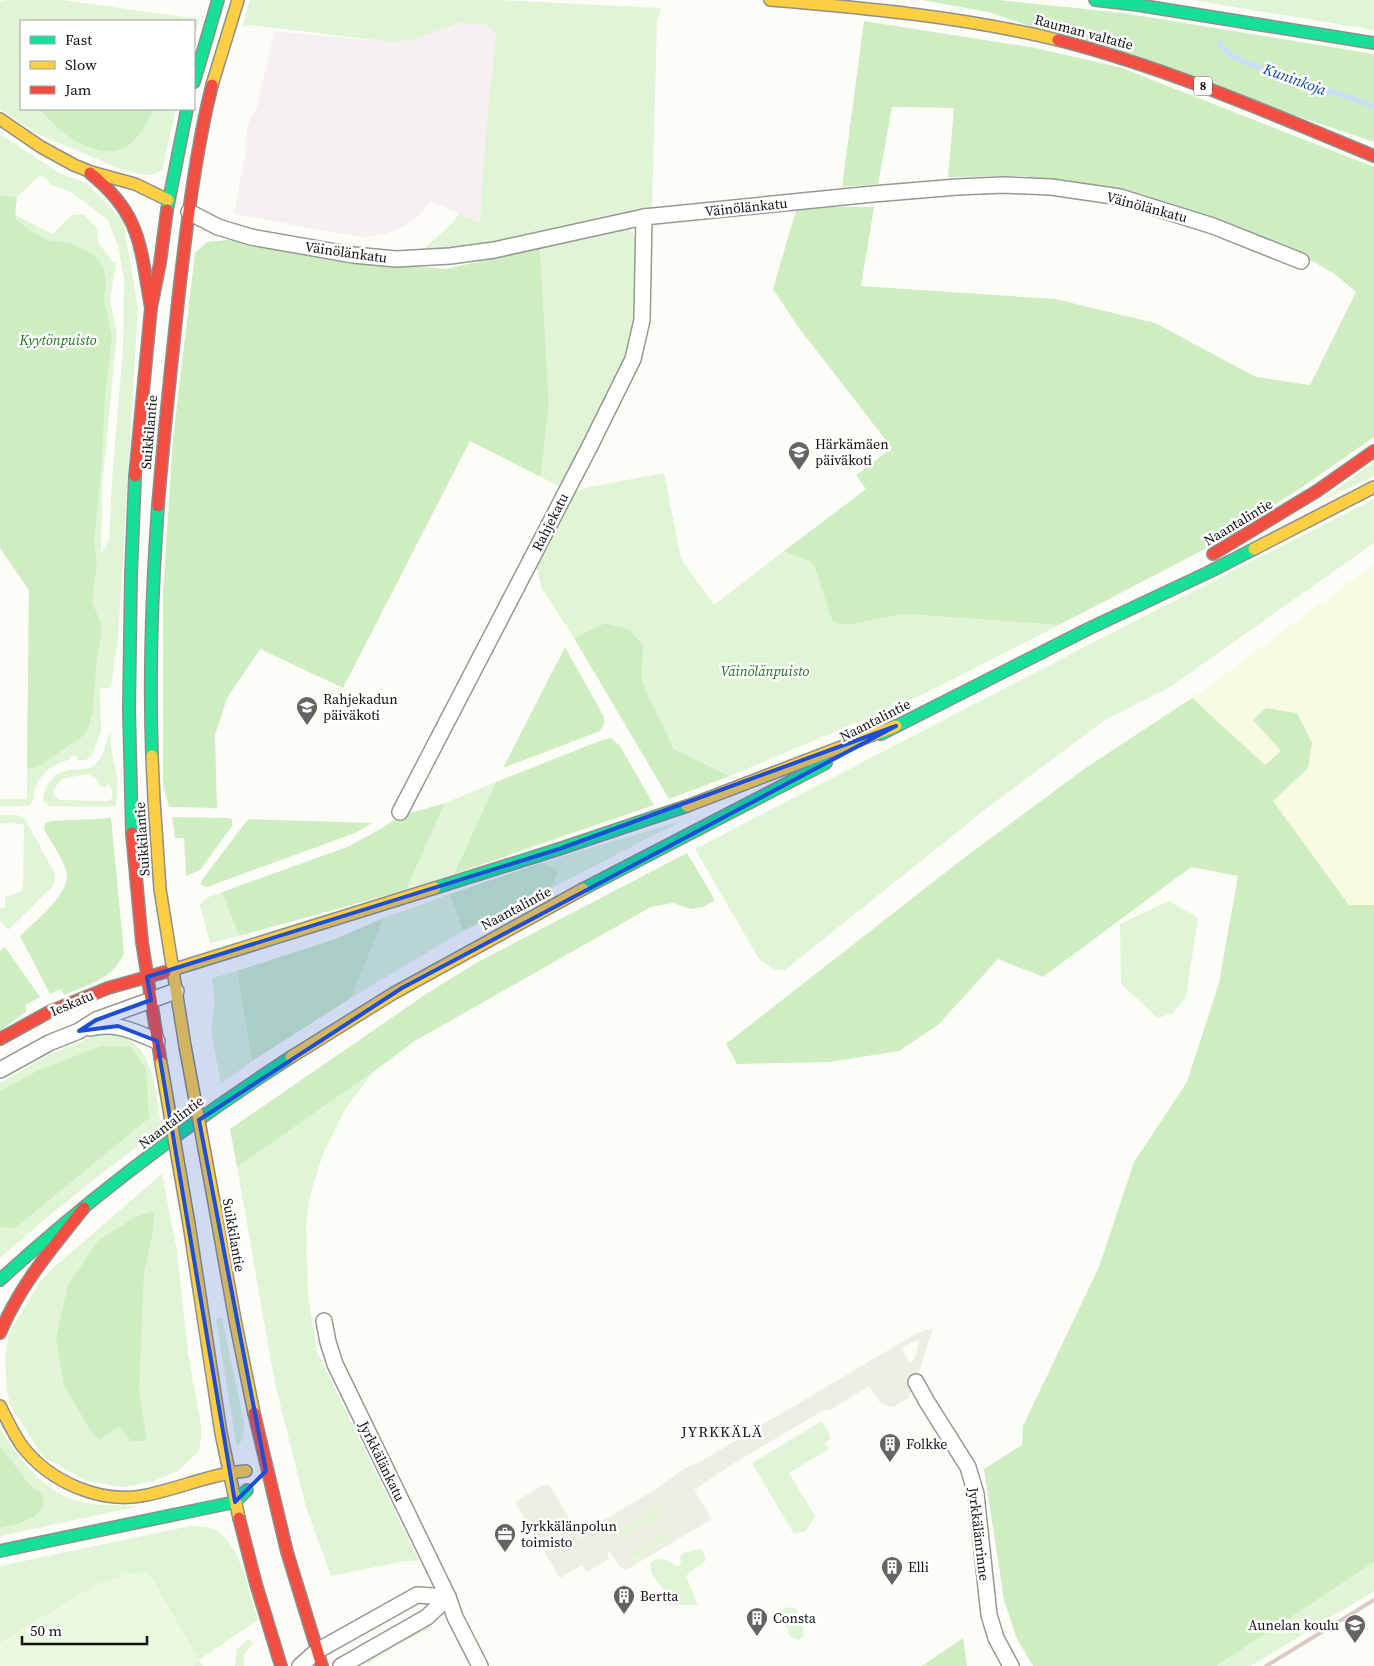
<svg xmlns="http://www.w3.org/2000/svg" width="1374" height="1666" viewBox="0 0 1374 1666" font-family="'Source Serif 4',serif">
<rect width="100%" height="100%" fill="#fdfdf7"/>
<polygon fill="#f6f0f2" points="459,23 487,25 496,33 485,140 480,223 430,201 420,214 407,225 387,234 370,237 353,236 234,214 245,154 247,126 257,107 274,31 392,42 412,40"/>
<polygon fill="#f8fbe2" points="1374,564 1374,905 1349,905 1273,801 1308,768 1254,720 1281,751 1265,765 1192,698"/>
<g fill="#e0f5d5" fill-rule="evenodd">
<path d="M7,0H62L199,19L194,39V21H21V109H39C49,120 76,143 90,149C97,152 106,151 114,151L153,111V109H176L162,170L152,175H142L121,169L35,133L0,109V1Z"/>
<polygon points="250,0 497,0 661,8 657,21 652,209 468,248 425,252 423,249 451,225 459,214 480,223 485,140 496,34 487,25 459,23 412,40 392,42 249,25 242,27"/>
<polygon points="1192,0 1374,0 1374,30"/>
<path d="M0,134L59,173L86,183L123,220L138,308L118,640L111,688H100L101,731L91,757L85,760H77V756L71,755L69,760C53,763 38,775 34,792C33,799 34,802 28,806H0V799H27L29,590L0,548V207L52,234L72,215L84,214L97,229L98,243L109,256L110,260L116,263L110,300L117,333L102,489L101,554L109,541L112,481L123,347L124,278L118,246L108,220L71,192L51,185L47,179L40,175L17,197L0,195ZM98,616L101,638L97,659L93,711L89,726Z"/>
<path d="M625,227C634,231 636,237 637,246L635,324L631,342L621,367L560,487L541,477L549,403L540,248Z"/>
<polygon points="1374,462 1374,476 1319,502"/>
<polygon points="664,473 681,559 714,605 784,551 806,560 814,565 831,618 857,623 904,614 1059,625 924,694 730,776 674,749 642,682 643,646 605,623 574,638 541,587 536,564 571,493 590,487"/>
<polygon points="1374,499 1374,543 1170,687 1105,720 987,808 785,970 775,970 759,959 695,849 1094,642"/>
<path d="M111,732C109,760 123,778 115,807L50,806L43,801C43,793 46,786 52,779C67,763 84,775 96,764C105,757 104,741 111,732ZM87,774L96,778L100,787H105L109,784L112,790V798L109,801L59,800L55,796L53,790L62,779Z"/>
<polygon points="496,782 454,874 406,890 445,803"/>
<polygon points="0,815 17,815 25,819 55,874 54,884 51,888 8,930 0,921 0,908 5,907 5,897 23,891 24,824 0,823"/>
<polygon points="681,821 550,889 556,874 541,863"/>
<polygon points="222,892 239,936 210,943 200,905 206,898"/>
<polygon points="450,894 463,931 351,998 384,918"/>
<polygon points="1169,901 1198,918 1186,997 1173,1013 1158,1018 1121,984 1120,924"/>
<polygon points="237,971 252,1061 221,1084 211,1030 215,1004 212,978"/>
<path d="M103,1032C156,1036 154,1088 162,1128C106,1169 52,1212 0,1258V1083L50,1054Z"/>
<polygon points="372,1073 346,1108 324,1151 310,1195 306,1225 308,1295 317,1352 419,1561 405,1561 331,1576 306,1507 275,1384 237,1167"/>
<polygon points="162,1174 177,1251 188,1353 201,1426 201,1440 198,1452 179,1470 152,1482 123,1487 87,1481 43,1457 10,1405 7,1390 5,1360 9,1333 40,1282 52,1269"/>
<polygon points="222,1318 244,1423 243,1437 239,1445 237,1445 236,1442 216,1319"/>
<polygon points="822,1421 830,1435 830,1440 825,1443 829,1449 789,1473 815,1516 806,1531 794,1534 752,1463"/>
<path d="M0,1429C24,1464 47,1499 93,1504C108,1506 124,1505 140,1506L0,1536Z"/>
<polygon points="654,1510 663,1510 665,1513 647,1524 646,1522 627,1533 628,1536 622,1539 618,1532"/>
<path d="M190,1526C198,1526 206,1526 213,1529C239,1538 250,1595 258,1620L199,1660L203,1666H192L199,1660L148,1572L128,1574L96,1585L0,1643V1566Z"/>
<polygon points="672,1531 674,1535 634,1559 629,1552 634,1548 636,1552 656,1540 654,1538 660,1534"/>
<path d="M700,1549L704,1554L706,1560C700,1567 692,1569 686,1576L698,1605H674L667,1602C665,1597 664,1591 661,1586C654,1577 650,1575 651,1563C661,1554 667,1561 677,1566L681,1564L680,1557L683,1553Z"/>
<polygon points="1374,1562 1374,1591 1251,1666 1217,1666"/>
<polygon points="788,1607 796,1609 802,1620 804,1636 798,1640 792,1638 788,1634 788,1629 778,1617 781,1611"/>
<polygon points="430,1623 433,1626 431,1628 401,1643 369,1663 366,1662"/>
<polygon points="249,1639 253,1643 244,1655 244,1666 235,1666 237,1649"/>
</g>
<g fill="#ceeec2">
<polygon points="922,0 998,0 1123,13 1374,54 1374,142 988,12"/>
<polygon points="864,21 1036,48 1122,68 1374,167 1374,437 1298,490 1207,548 1059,625 904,614 847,625 833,621 831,618 814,565 806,560 784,551 866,489 856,475 892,448 799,328 773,289 797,207 874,207 861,286 1055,299 1155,323 1256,377 1310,385 1356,292 1336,275 1316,263 1286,250 1120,190 1023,176 948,177 954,108 892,107 878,184 842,187"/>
<path d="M39,109H153V111C124,178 77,151 39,109Z"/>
<polygon points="0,195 17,197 15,218 26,228 47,240 70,243 92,254 103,266 106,280 104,298 112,337 105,398 102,463 94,540 97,562 92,602 101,624 101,638 97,659 93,711 89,726 83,736 38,767 27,769 29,590 0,548"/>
<polygon points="228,240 375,263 445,269 540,248 549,403 541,477 470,441 343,688 260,649 227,698 215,735 217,808 169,807 163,785 163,592 173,439 195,253 207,242"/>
<polygon points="605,623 629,629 643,646 642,682 674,749 730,776 669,799 574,638"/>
<polygon points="565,647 604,717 604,724 600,731 503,768"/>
<polygon points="1192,698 1265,765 1281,751 1253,720 1266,708 1297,713 1312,743 1308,768 1273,801 1349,905 1374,905 1374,1562 1217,1666 1033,1666 1017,1639 1004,1600 984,1469 1022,1445 1023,1426 1099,1267 1134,1162 1187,1082 1219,983 1238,876 1191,867 1043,977 998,959 939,1024 899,1051 830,1062 737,1064 726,1044 960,861 1084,769"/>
<polygon points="611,738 620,746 654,805 454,874 496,782 602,740"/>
<polygon points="445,803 406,890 239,936 222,892 347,847 377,831 400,816"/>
<polygon points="172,817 228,818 232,819 232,826 200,870 186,876 184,838 175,838"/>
<path d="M111,818L124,953C113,980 88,984 64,995L61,989L50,994L20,936C34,922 74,891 66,870C61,856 51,842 44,829L45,823L52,821Z"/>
<polygon points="248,819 372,823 355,833 207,887 203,886 201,884 202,880"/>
<polygon points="687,853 715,900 703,907 691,909 673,903 651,907 413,1042 372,1073 237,1167 230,1129 429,992 476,963"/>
<polygon points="541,863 555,869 557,874 550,889 463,931 450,894"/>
<polygon points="384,918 351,998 252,1061 237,971 335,939"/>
<polygon points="5,947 40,997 25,1005 27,1011 0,1031 0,951"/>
<polygon points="101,1046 131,1047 146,1069 149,1118 15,1228 0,1227 0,1091 37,1071"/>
<polygon points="154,1211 153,1231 144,1273 139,1392 147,1441 131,1441 119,1426 99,1440 89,1428 64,1385 56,1339 68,1285 98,1241 135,1217"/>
<path d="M0,1446L29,1484L43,1495C43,1499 43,1504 42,1507C38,1520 11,1526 0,1528Z"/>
<polygon points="963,1638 967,1666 921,1666 925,1664"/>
</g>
<polygon fill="#ebf9df" points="148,1572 199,1660 192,1666 0,1666 0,1643 96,1585 127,1574"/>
<path fill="#eeeee2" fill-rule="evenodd" d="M933,1328L916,1382L907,1399L893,1407L881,1404L869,1386L830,1410L822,1411L736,1462L694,1490L712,1519L626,1570L621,1568L610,1552L607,1554L609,1559L587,1572L582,1565L560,1578L515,1502L543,1485H549L576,1529L584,1532L659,1487L685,1468L698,1463L917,1333ZM917,1340L919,1341L914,1360L909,1362L902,1348ZM654,1510L657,1514L663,1510L665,1513L647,1524L646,1522L627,1533L628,1536L622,1539L618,1532ZM672,1531L674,1535L634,1559L630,1552L634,1549L637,1552L656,1541L655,1538L660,1534L662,1537Z"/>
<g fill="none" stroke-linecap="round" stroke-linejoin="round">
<polyline stroke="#cadefa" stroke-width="5" points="1220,44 1231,56 1280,76 1355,99 1374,107"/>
<g stroke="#979795" stroke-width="18">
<g id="street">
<polyline points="189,212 218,227 251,237 353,255 396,259 450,256 494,250 644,217 873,194 957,187 1003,185 1051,187 1120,197 1213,226 1301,261"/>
<polyline points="400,812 590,446 633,359 642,320 644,217"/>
<path d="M90,1028C117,1022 133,1031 157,1041"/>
<polyline points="0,1070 49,1043 79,1031 96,1020 176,991"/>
<polyline points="324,1321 328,1342 335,1364 448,1597 455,1617 480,1666"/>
<polyline points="916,1382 927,1402 968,1467 976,1494 989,1615 996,1638 1011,1666"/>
<polyline points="300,1666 317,1651 417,1595 448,1597"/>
<polyline points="341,1666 427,1617 448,1597"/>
</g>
</g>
<g stroke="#8e8e8b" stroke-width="14">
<g id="fast">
<polyline points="1095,0 1138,5 1374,43"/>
<polyline points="194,82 218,0"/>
<polyline points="167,210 187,109"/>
<polyline points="881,734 1088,629 1207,573 1254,549"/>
<path d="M152,756C149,673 152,589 158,506"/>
<polyline points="132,833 129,709 131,575 135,476"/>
<polyline points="435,888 559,849 687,806"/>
<polyline points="583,889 826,763"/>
<path d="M0,1280C89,1198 189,1123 291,1057"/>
<polyline points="0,1551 235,1502 247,1490"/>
</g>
</g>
<g stroke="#8e8e8b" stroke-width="14">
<g id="slow">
<path d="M770,0C867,8 964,17 1058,40"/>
<polyline points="212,85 238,0"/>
<polyline points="0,119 41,147 74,165 91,172 135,184 168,200"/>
<polyline points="1254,549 1374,487"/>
<polyline points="152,756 154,800 160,889 185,1046"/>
<polyline points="687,806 896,726"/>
<polyline points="172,970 435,888"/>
<polyline points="291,1057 394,993 583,889"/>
<polyline points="214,1202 235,1320 254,1413"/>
<polyline points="189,1224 221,1433 239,1518"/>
<path d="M0,1406C7,1420 13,1433 22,1446C50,1482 101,1505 147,1495C180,1488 211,1474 246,1471"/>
</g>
</g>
<g stroke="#8e8e8b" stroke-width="14">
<g id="jam">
<path d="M1058,40C1167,68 1270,113 1374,156"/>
<path d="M90,173C142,215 140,247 151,308"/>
<polyline points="135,476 151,308 160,263 167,210"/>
<path d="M158,506C164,431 172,357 180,283C188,216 196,150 212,85"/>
<polyline points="1213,554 1317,491 1374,451"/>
<polyline points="132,833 142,942 161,1063"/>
<polyline points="0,1039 49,1012 108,988 165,972"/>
<path d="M0,1333C20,1285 52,1248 84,1208"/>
<polyline points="254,1413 287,1552 322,1666"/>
<polyline points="239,1518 256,1584 281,1666"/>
</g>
</g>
<use href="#street" stroke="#fffffe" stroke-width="15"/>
<use href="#fast" stroke="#16e098" stroke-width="11"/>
<use href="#slow" stroke="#ffcf43" stroke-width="11"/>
<use href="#jam" stroke="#f24e42" stroke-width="11"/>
<polyline stroke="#dbc9c4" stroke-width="4" points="1266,1666 1374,1600"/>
<g stroke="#858582" stroke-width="14" stroke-linecap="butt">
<g id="slow-bridge">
<polyline points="185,1046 214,1202"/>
<polyline points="161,1063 189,1224"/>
</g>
</g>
<use href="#slow-bridge" stroke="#ffcf43" stroke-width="11"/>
</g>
<path fill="#1d4ed8" fill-opacity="0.2" stroke="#1d4ed8" stroke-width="4" stroke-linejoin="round" d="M896,726L402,988L199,1120L266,1471L235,1502L157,1041L118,1026L79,1031L96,1020L151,1000L147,977L559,849Z"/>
<defs>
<g id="school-pin" transform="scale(1.125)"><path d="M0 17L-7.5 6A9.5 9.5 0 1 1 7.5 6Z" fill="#646462" stroke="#fff"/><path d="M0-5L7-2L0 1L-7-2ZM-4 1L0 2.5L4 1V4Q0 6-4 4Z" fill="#fff"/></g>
<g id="building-pin" transform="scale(1.125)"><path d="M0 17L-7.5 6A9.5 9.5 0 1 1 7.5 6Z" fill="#646462" stroke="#fff"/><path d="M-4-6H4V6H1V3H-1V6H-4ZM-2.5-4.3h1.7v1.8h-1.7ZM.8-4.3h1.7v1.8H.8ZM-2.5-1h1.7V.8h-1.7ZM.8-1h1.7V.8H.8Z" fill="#fff"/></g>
<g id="office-pin" transform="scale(1.125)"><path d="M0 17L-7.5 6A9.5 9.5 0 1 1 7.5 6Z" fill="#646462" stroke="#fff"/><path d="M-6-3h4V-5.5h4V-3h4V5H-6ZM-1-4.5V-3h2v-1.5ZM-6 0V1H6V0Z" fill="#fff"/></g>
</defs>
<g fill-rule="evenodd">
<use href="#school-pin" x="799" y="452"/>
<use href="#school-pin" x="307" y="707"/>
<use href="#building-pin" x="890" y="1444"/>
<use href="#office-pin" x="505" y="1534"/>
<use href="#building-pin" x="892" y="1567"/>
<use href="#building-pin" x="624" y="1596"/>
<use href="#building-pin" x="757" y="1618"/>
<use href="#school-pin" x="1355" y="1625"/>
</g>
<g text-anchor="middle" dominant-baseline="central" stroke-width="5" stroke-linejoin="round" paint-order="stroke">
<rect fill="#fff" stroke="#585858" stroke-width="1" x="1194" y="76.5" width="18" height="19" rx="4"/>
<g font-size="12" font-weight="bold" fill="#111">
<text x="1203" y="86">8</text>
</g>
<g font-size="14" fill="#111" stroke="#fff">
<text transform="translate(1084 32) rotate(15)">Rauman valtatie</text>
<text transform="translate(746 207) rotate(-6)">Väinölänkatu</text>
<text transform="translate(1147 207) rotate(15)">Väinölänkatu</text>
<text transform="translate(346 252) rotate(8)">Väinölänkatu</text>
<text transform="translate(149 432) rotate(-85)">Suikkilantie</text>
<text transform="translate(550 522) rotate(-63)">Rahjekatu</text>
<text transform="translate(1238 522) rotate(-31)">Naantalintie</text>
<text transform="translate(875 720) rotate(-27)">Naantalintie</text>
<text transform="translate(142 839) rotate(-94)">Suikkilantie</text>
<text transform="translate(516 908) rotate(-28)">Naantalintie</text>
<text transform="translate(72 1003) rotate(-23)">Ieskatu</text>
<text transform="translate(171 1122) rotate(-37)">Naantalintie</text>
<text transform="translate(234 1235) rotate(80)">Suikkilantie</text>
<text transform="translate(382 1461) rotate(64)">Jyrkkälänkatu</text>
<text transform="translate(979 1534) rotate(83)">Jyrkkälänrinne</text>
</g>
<g font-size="14" font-style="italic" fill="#19711b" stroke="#fff">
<text x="58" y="340">Kyytönpuisto</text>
<text x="765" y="671">Väinölänpuisto</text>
</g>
<g font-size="14" fill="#111" stroke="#fff" text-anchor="start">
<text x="815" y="444">Härkämäen<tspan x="815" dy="16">päiväkoti</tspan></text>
<text x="323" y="699">Rahjekadun<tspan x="323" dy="16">päiväkoti</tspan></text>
<text x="906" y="1444">Folkke</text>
<text x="521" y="1526">Jyrkkälänpolun<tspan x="521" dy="16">toimisto</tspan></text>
<text x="908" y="1567">Elli</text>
<text x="640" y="1596">Bertta</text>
<text x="773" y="1618">Consta</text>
<text x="1339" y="1625" text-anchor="end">Aunelan koulu</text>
</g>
<g font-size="15" font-style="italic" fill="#0b42b2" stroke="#fff">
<text transform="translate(1295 79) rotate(20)">Kuninkoja</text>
</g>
<g font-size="15" letter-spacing="1" fill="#111" stroke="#fff">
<text x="722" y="1431">JYRKKÄLÄ</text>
</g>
</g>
<rect x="20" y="20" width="175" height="90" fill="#ffffff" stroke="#a0a0a0"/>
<rect x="30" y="36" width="25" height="8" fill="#16e098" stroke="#a0a0a0"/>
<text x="65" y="45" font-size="15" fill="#111111">Fast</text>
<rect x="30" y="61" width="25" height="8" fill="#ffcf43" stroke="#a0a0a0"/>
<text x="65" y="70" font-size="15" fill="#111111">Slow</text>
<rect x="30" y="86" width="25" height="8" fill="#f24e42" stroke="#a0a0a0"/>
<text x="65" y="95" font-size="15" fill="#111111">Jam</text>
<path d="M22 1636v8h125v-8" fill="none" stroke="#111111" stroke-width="2.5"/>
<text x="30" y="1636" font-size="15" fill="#111111" stroke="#ffffff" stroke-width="4" paint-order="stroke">50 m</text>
</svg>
